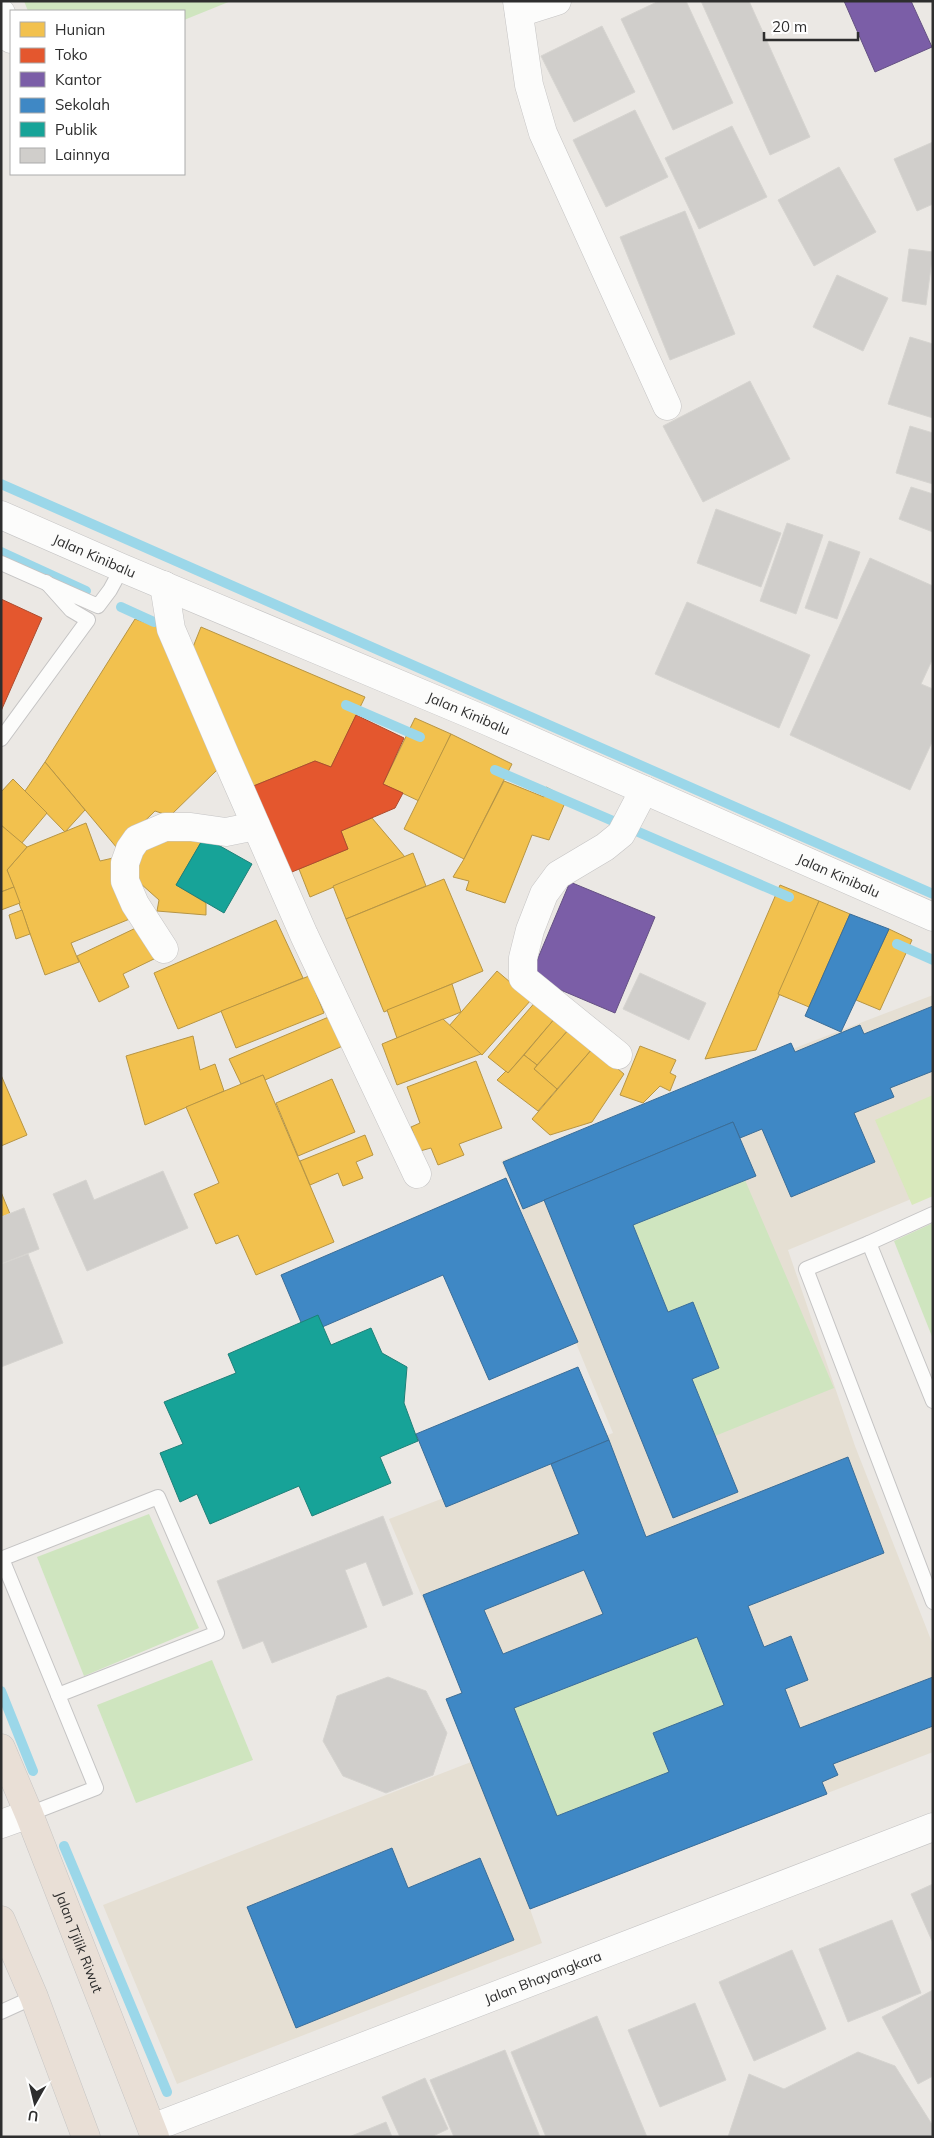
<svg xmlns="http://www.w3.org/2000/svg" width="934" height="2138" viewBox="0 0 934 2138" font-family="Mulish,sans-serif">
<rect width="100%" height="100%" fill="#ebe8e4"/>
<polygon fill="#e5dfd3" points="933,995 933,1190 788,1250 855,1446 933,1645 933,1752 530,1909 542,1943 177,2084 103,1905 471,1762 446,1699 462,1692 389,1519 613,1433 501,1161"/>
<g fill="#cfe5bf">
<polygon points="24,1 231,1 184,20 184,11 28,11"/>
<polygon points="745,1180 834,1388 715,1436 692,1379 719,1368 693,1302 668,1312 633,1225"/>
<polygon points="933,1223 933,1339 894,1241"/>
<polygon points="149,1514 199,1628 84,1676 37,1557"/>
<polygon points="697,1637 724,1705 653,1733 669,1772 557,1816 514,1708"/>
<polygon points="212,1660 253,1760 136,1803 97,1705"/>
</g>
<polygon fill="#d9e9bc" points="933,1095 933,1196 912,1205 875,1120"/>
<g fill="#f2c14e" stroke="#b79544">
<polygon points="135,619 161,628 218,769 170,816 155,811 117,848 45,762"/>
<polygon points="201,627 365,697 331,767 315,761 251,787 191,652"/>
<polygon points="415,718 451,734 419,801 383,784"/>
<polygon points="451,734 512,764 464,859 404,829"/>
<polygon points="45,762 85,810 65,832 25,791"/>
<polygon points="13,779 47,813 21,844 1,825 1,792"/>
<polygon points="504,781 544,797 546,787 567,798 549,840 532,835 505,903 466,890 469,881 453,877 464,859"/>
<polygon points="372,818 405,857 310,897 299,869 348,849 341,831"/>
<polygon points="86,823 100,861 113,858 137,916 71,943 79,962 45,975 7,870 27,847"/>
<polygon points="1,825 27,847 7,870 14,887 1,892"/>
<polygon points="182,828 202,841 176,885 206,903 206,915 157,911 159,900 131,875 134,845"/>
<polygon points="413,853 426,886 346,919 333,886"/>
<polygon points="444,879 483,971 384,1012 346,919"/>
<polygon points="780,885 819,901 756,1050 705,1059"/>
<polygon points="14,887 20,903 1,910 1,892"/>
<polygon points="819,901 850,914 809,1007 778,994"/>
<polygon points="22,910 30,934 16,939 9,915"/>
<polygon points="276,920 303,978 178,1029 154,973"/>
<polygon points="140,926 156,958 123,974 129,987 99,1002 77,956"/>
<polygon points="889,929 912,940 880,1010 856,1000"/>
<polygon points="497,971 531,1000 482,1055 449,1026"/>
<polygon points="309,976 324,1013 236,1048 221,1011"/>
<polygon points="452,984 461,1012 397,1038 387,1010"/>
<polygon points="537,1000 556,1017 508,1073 488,1057"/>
<polygon points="331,1016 345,1045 265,1080 263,1075 241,1084 229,1059"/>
<polygon points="556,1017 570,1028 537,1065 524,1055"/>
<polygon points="443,1019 481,1054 397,1085 382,1044"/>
<polygon points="570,1028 593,1048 557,1089 534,1069"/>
<polygon points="193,1036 200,1070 215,1064 224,1091 145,1125 126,1056"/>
<polygon points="640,1046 676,1060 670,1073 676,1076 670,1091 660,1086 643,1103 620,1095"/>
<polygon points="593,1048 624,1074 592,1122 550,1135 532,1119"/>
<polygon points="524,1055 537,1065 534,1069 557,1089 538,1111 497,1080 506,1071 508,1073"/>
<polygon points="476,1061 502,1128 459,1144 464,1155 438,1165 431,1148 420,1151 411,1127 420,1123 407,1087"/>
<polygon points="1,1075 27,1135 1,1146"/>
<polygon points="263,1075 334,1242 256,1275 238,1235 216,1244 194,1194 219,1183 186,1107"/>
<polygon points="332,1079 355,1132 298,1156 276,1103"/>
<polygon points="365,1135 373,1155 356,1162 363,1178 343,1186 338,1173 310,1185 300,1161"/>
<polygon points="1,1192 10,1214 1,1217"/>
</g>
<g fill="#e4572e" stroke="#ad4b2e">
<polygon points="1,599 42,618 1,711"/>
<polygon points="356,715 404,738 383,784 403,793 395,808 341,831 348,849 287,874 251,787 315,761 331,767"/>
</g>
<g fill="#7b5ea7" stroke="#645083">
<polygon points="844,1 911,1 932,47 875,72"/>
<polygon points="570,882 655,917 615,1013 530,977"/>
</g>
<g fill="#3f88c5" stroke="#3a6d98" fill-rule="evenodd">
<polygon points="850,914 889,929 841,1032 805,1016"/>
<polygon points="933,1006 933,1071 890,1088 894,1097 854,1113 875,1162 791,1197 762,1129 740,1138 733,1122 523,1209 503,1162 791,1043 795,1052 860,1025 864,1034"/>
<polygon points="733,1122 756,1176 633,1225 668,1312 693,1302 719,1368 692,1379 738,1492 673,1518 544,1200"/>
<polygon points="506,1178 578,1342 489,1380 443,1275 306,1334 281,1275"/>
<polygon points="578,1367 609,1440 446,1507 416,1434"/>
<path d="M609,1440L646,1537L848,1457L884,1553L748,1606L764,1647L791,1636L808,1680L785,1689L800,1728L933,1677V1726L833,1764L838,1775L822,1782L827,1794L530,1909L446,1699L462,1693L423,1595L579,1534L551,1464ZM584,1570L603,1614L503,1654L484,1610ZM697,1637L724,1705L653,1733L669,1772L557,1816L514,1708Z"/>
<polygon points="392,1848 408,1888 480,1858 514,1940 296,2028 247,1907"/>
</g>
<g fill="#17a398" stroke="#1e8078">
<polygon points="204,837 252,864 224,913 176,885"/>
<polygon points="318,1315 331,1345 371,1328 382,1353 407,1367 404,1403 418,1441 380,1457 391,1483 312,1516 299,1486 210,1524 197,1494 180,1502 160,1453 183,1444 164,1402 236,1373 228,1354"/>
</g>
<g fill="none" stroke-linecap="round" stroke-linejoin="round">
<g stroke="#9bd7e9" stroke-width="10">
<polyline points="1,484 933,894"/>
<polyline points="1,552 86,591"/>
<polyline points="121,607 154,622"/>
<polyline points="346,705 420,737"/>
<polyline points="495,770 789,897"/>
<polyline points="897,944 933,960"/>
<polyline points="1,1691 33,1771"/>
<polyline points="64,1846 167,2092"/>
</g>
</g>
<g fill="#d0cecb" stroke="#d6d4d0">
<polygon points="659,1 686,1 733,103 673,130 621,19"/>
<polygon points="701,1 749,1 810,137 770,155"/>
<polygon points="602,26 635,92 574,122 541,56"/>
<polygon points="635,110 668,177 606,207 573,140"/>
<polygon points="732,126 767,197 699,229 665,158"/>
<polygon points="933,142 933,204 917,211 894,159"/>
<polygon points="839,167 876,232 814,266 778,200"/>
<polygon points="685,211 735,334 670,360 620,237"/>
<polygon points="909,249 933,252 926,305 902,301"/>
<polygon points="837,275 888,298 863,351 813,327"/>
<polygon points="910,337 933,344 933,418 888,404"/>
<polygon points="750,381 790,459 703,502 663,426"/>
<polygon points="910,426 933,433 933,484 896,473"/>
<polygon points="911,487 933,494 933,532 899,519"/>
<polygon points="716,509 781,533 761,587 697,563"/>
<polygon points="787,523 823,535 796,614 760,601"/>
<polygon points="829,541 860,552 837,619 805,608"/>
<polygon points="870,558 933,586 933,658 921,684 933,689 933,740 910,790 790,735"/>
<polygon points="687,602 810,655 779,728 655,674"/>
<polygon points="640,973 706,1003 689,1040 623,1009"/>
<polygon points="163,1171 188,1228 87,1271 53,1194 86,1180 94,1200"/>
<polygon points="24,1208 39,1249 1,1264 1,1217"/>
<polygon points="28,1254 63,1343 1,1367 1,1264"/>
<polygon points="383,1516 413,1594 383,1606 366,1562 345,1570 367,1627 272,1663 263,1641 243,1649 217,1581"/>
<polygon points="388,1677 426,1691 447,1733 433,1775 386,1793 343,1776 323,1741 337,1696"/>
<polygon points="933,1884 933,1943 911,1894"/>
<polygon points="892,1920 921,1993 848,2022 819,1949"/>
<polygon points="792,1950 826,2029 754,2061 719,1982"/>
<polygon points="933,1990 933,2076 918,2084 882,2017"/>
<polygon points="695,2003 726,2080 660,2107 628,2030"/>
<polygon points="597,2016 647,2137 546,2137 511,2052"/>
<polygon points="505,2050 540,2137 454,2137 430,2080"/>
<polygon points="858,2052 895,2066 933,2126 933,2137 728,2137 749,2074 784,2089"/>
<polygon points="425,2078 448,2129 431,2137 400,2137 382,2097"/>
<polygon points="386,2122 392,2137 349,2137"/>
</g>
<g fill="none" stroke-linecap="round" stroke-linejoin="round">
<g stroke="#c5c4c4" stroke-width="16">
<g id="lane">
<polyline points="1,563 98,606 110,590 122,568"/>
<polyline points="1,739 88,620 71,610 46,582"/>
<polyline points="869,1243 933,1214"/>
<polyline points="933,1401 869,1243 806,1269 933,1602"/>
<polyline points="1,1559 158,1497 217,1633 58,1695 96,1788 29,1814"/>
<polyline points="2,1559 58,1695"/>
<polyline points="1,2012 34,1997"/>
</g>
</g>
<g stroke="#c5c4c4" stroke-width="29">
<g id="street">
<polyline points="517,1 529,85 543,133 667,406"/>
<polyline points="1,13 11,39"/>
<polyline points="519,13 557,1"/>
<polyline points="164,585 171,629 226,757 304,935 417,1174"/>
<polyline points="164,949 135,904 125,881 125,863 130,849 137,839 165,827 191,827 226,832 256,826"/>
<polyline points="618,1055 523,978 523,958 530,930 544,894 558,875 605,847 621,834 644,790"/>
<polyline points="1,1824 29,1814"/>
<path id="s1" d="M152,2128L933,1827"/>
</g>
</g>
<g stroke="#c5c4c4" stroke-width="29">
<g id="secondary">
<path id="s2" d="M1,515L122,568L487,721L933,917"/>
</g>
</g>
<g stroke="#c6c5c4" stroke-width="29">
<g id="highway">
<path id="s3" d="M1,1748L29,1814L155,2137"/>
<polyline points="1,1920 34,1997 86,2137"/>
</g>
</g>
<use href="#lane" stroke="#fcfcfb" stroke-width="14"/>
<use href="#street" stroke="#fcfcfb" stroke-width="28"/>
<use href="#secondary" stroke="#fcfcfb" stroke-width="28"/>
<use href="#highway" stroke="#e9dfd6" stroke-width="28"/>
</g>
<g text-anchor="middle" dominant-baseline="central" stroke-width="5" stroke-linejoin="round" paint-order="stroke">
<g font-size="14" fill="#2e2e2e" stroke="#fff">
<text stroke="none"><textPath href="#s2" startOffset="102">Jalan Kinibalu</textPath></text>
<text stroke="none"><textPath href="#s2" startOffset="508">Jalan Kinibalu</textPath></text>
<text stroke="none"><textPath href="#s2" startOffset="912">Jalan Kinibalu</textPath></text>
<text stroke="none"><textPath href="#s3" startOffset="209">Jalan Tjilik Riwut</textPath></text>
<text stroke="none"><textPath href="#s1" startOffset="419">Jalan Bhayangkara</textPath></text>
</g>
</g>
<rect width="934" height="2138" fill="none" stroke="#2e2e2e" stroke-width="5"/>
<rect x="10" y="10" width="175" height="165" fill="#ffffff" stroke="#ababab"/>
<rect x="20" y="22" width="25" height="15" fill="#f2c14e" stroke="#ababab"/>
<text x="55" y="35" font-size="15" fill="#2e2e2e">Hunian</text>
<rect x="20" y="48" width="25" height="15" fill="#e4572e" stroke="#ababab"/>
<text x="55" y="60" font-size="15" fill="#2e2e2e">Toko</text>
<rect x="20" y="72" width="25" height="15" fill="#7b5ea7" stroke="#ababab"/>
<text x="55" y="85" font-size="15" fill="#2e2e2e">Kantor</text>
<rect x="20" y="98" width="25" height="15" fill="#3f88c5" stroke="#ababab"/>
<text x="55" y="110" font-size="15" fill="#2e2e2e">Sekolah</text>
<rect x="20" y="122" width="25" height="15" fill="#17a398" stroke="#ababab"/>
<text x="55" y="135" font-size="15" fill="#2e2e2e">Publik</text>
<rect x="20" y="148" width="25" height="15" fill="#d0cecb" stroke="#ababab"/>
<text x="55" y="160" font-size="15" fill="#2e2e2e">Lainnya</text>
<g transform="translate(35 2103) rotate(188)" stroke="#ffffff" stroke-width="4" paint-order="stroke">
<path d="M0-4L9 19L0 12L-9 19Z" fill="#2e2e2e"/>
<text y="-8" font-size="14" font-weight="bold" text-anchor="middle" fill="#2e2e2e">U</text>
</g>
<path d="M764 32v8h94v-8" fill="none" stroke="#2e2e2e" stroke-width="2.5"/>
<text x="772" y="32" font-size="15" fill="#2e2e2e" stroke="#ffffff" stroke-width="4" paint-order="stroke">20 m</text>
</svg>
